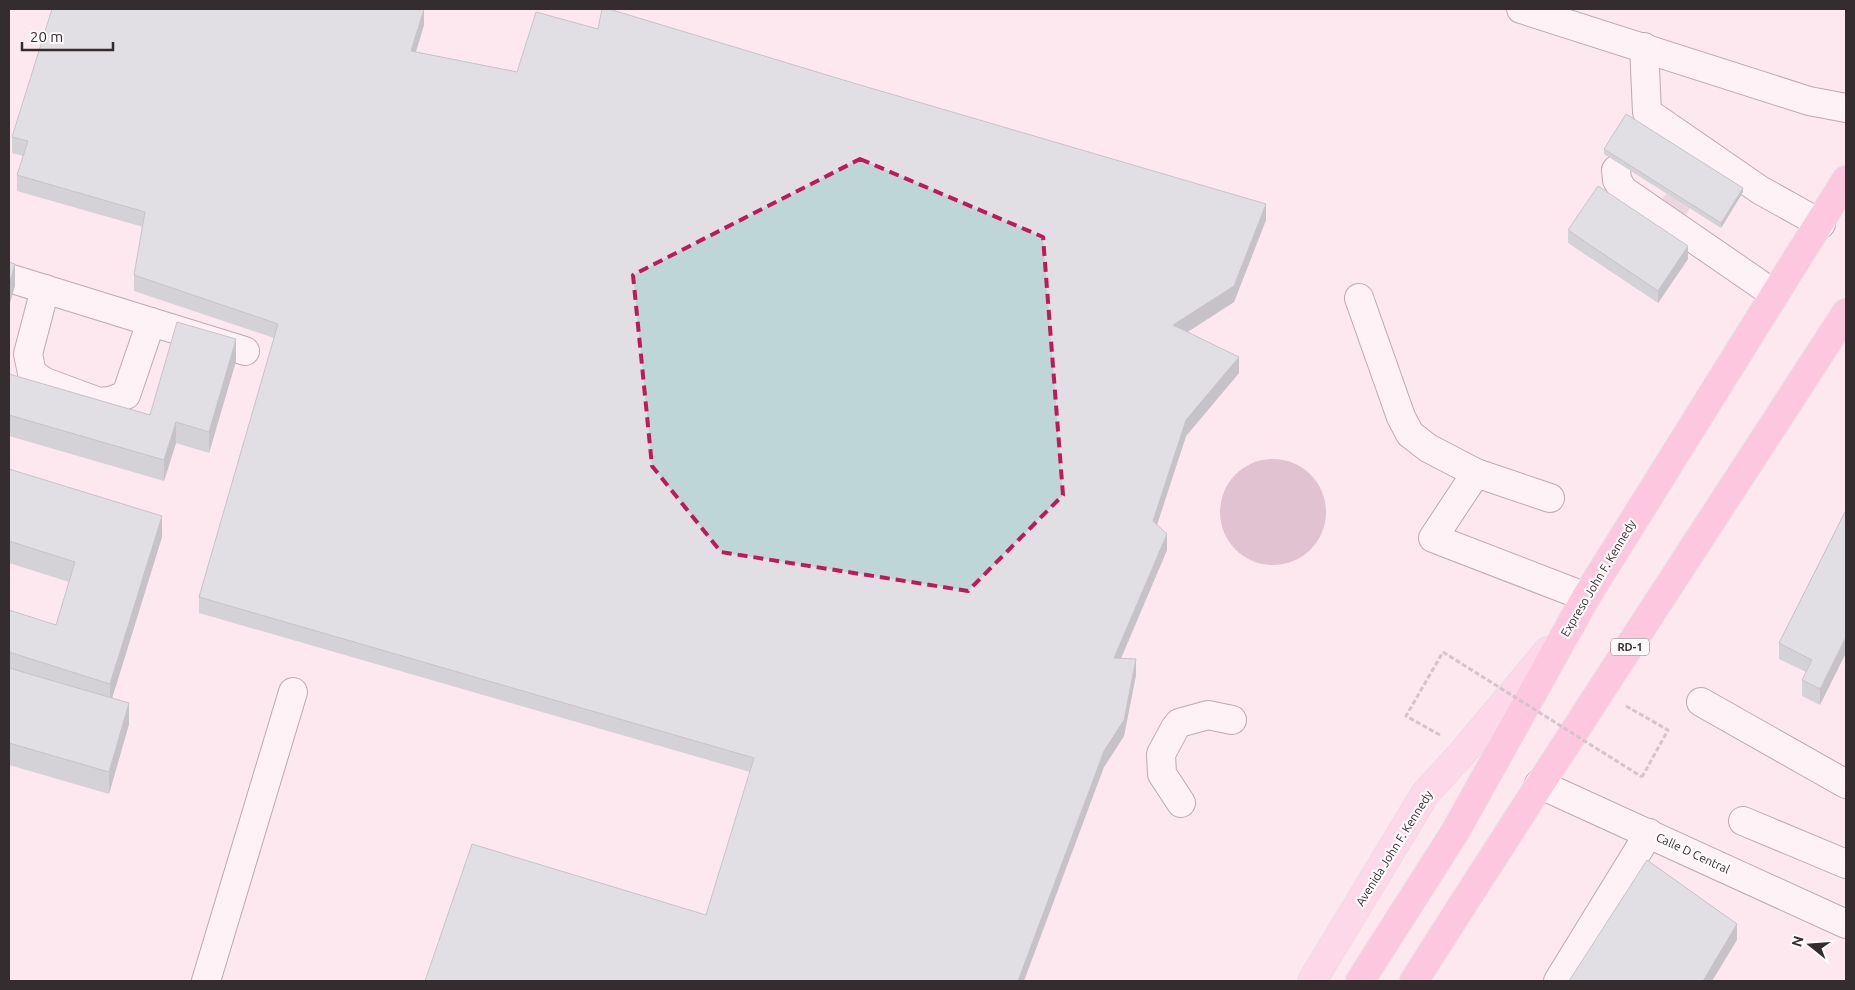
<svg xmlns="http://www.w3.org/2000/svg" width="1855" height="990" viewBox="0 0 1855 990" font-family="Ubuntu,sans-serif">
<rect width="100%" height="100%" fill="#fde8f0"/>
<circle fill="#bf96a8" cx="1273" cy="512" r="53"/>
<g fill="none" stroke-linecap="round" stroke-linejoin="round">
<polyline stroke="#d5c2c9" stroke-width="28" stroke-dasharray="28 14" stroke-linecap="butt" points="1666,220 1698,168"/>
<g stroke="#705e65" stroke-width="30">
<g id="minor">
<polyline points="1521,9 1809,101 1846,108"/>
<polyline points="1644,47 1647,112 1760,190 1821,224"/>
<polyline points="1616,170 1617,180 1623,190 1774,294"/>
<polyline points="9,278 245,351"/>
<polyline points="45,289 28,354 32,373 45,382 99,402 110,401 126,395 151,322"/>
<polyline points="1359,298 1401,417 1410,434 1428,448 1476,473 1433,538 1586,597"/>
<polyline points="1476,473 1550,498"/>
<polyline points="1701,702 1846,784"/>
<polyline points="1539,784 1846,924"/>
<polyline points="1181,803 1162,774 1161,754 1175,728 1179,723 1208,715 1232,720"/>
<polyline points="1743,821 1846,864"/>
<polyline points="206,981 293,692"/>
<polyline points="1558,981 1649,833"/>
</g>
</g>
<g stroke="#d2d1d1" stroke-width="30">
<polyline id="major" points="1312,981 1425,794 1465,750 1548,651"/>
</g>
<g stroke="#d2d1d1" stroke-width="30">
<g id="highway">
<polyline points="1360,981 1455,832 1586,597 1846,180"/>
<path d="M1414,981C1556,757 1702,536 1846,313"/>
</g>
</g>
<g stroke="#a6979d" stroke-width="3" stroke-dasharray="5 2.5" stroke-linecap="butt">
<polyline points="1626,706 1668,730 1642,777"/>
<polyline points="1440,735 1406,716 1443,652"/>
</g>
<use href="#minor" stroke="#fff" stroke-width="28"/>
<use href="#major" stroke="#fdc5df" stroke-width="28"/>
<use href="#highway" stroke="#fc9fca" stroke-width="28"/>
<polyline stroke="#a6979d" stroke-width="3" stroke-dasharray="5 2.5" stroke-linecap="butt" points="1443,652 1642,777"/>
</g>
<g fill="#a4b8b8">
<polygon points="424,25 416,52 1266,220 1234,302 1188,332 1239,373 1186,436 1157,525 1167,550 1121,659 1136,675 1124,736 1104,767 706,915 750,772 199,613 199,597 274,338 134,291 134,275 143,227 17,191 17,175 23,156 12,153 12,137"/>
<polygon points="1604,149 1743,192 1721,228 1604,154"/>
<polygon points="1568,230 1688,259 1658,303 1568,243"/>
<polygon points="236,361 209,453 176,443 164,481 9,436 9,374 150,415"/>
<polygon points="9,469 162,537 112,698 129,724 109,794 9,765 9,610 56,625 69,582 9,563"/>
<polygon points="1846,510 1820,705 1802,696 1802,680 1806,672 1779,659 1779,643"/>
</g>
<g fill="#869696">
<polygon points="424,9 424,25 411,67 411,51"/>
<polygon points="1743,188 1743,192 1721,228 1721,223"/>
<polygon points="1266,204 1266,220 1234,302 1173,341 1173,325"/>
<polygon points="1688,246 1688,259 1658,303 1658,291"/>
<polygon points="15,264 15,286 9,307 9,285"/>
<polygon points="236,339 236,361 209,453 209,432"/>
<polygon points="1239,357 1239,373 1186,436 1153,537 1153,521 1186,420"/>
<polygon points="176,422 176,443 164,481 164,460"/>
<polygon points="162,516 162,537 110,705 110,684"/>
<polygon points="1167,534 1167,550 1114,674 1114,658"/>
<polygon points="1846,637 1846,653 1820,705 1820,689"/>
<polygon points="1136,659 1136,675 1124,736 1104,767 1024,981 1018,981"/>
<polygon points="129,703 129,724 109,794 109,772"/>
<polygon points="1737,924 1737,940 1712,981 1703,981"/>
</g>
<g fill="#bfd6d6" stroke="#869696">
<polygon points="52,9 424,9 411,51 517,72 536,12 598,29 602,9 609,9 850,82 1266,204 1234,286 1173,325 1239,357 1186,420 1153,521 1167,534 1114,658 1136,659 1124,720 1104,751 1018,981 425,981 472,844 706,915 754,758 199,597 278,324 134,275 145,212 17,175 28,141 12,137"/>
<polygon points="1626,114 1743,188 1721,223 1604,149"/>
<polygon points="1598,186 1688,246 1658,291 1568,230"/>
<polygon points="9,262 15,264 9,285"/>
<polygon points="177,322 236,339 209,432 176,422 164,460 9,415 9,374 150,415"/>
<polygon points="9,469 162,516 110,684 9,652 9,610 56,625 75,562 9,541"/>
<polygon points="1846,510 1846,637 1820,689 1802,680 1812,660 1779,643"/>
<polygon points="9,668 129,703 109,772 9,743"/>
<polygon points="1647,860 1737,924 1703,981 1569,981"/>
</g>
<path d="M0 0H1855V990H0ZM860,159L1043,237L1063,495L968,591L721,552L652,466L633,275Z" fill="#fde8f0" fill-opacity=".55" fill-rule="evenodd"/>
<path fill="none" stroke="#c2185b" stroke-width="4" stroke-dasharray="10 6" stroke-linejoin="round" d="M860,159L1043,237L1063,495L968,591L721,552L652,466L633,275Z"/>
<g text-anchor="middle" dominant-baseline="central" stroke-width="4.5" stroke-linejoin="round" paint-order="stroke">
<rect fill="#fffafc" stroke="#716a6c" stroke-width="1" x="1611" y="638.5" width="38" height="17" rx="4"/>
<g font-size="11" font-weight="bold" fill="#342c2f">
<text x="1630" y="647">RD-1</text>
</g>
<g font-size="12" fill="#342c2f" stroke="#fffafc">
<text transform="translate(1598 578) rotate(-59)">Expreso John F. Kennedy</text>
<text transform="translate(1394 848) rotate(-58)">Avenida John F. Kennedy</text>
<text transform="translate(1693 853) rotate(25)">Calle D Central</text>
</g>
</g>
<rect width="1855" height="990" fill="none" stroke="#342c2f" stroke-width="20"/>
<g transform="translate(1810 945) rotate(287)" stroke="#fffafc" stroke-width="4" paint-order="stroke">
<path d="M0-4L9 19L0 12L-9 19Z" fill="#342c2f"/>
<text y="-8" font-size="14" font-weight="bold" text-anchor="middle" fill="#342c2f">N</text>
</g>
<path d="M22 42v8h91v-8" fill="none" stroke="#342c2f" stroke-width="2.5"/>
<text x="30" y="42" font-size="15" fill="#342c2f" stroke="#fffafc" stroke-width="4" paint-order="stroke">20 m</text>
</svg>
